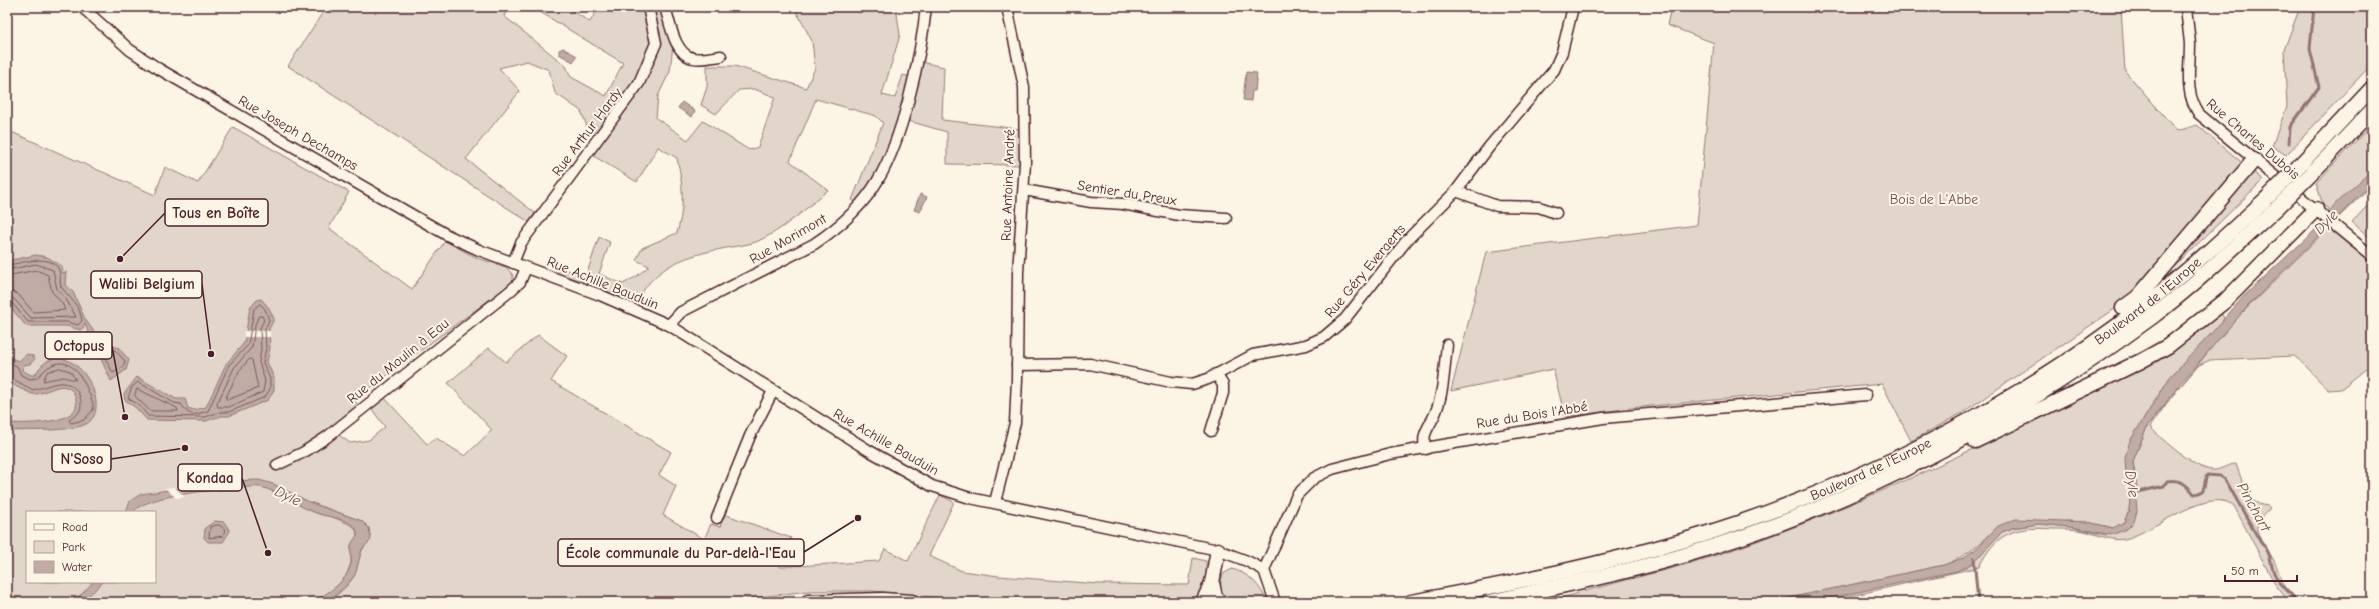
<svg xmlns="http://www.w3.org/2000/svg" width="2379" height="609" viewBox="0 0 2379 609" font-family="'Comic Neue',sans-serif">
<rect width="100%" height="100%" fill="#fcf5e5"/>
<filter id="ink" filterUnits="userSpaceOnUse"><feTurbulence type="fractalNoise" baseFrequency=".025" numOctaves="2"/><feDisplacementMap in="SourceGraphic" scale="8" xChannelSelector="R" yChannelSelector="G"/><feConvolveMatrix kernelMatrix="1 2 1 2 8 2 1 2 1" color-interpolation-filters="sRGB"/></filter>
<g filter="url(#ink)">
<g fill="#e2d5ca" stroke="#967a7a" fill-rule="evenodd">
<polygon points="318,7 509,7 504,16 566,66 571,77 606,96 623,63 532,7 566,7 590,22 599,7 645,7 653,44 637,81 599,134 587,127 581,111 555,93 549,70 527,61 499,68 520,91 466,159 535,213 529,222 288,66 323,12"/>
<path d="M650,7H661L673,45L670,71L658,96L656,118L688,140L703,121L749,150L758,147L775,97L754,89L739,90L716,114L701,105L707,87V66H735L806,88L815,68L812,41L794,7H896L900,35L882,95L895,98L903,75L911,77L885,162L856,205L852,200L883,123L876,116L816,99L790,161L828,190C807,208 782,231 756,242C747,245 736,246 726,248C685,256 654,265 635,305L556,275L560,268L586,276L599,237L610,242L599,274L623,284L637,276L649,266L636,260L642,248L677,233C685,206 683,185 677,158L658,147L637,182L592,155L658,44Z"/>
<polygon points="1671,7 2121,7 2125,71 2177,131 2197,125 2263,180 2169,272 1962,413 1911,441 1882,384 1630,408 1565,417 1553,369 1451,391 1486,252 1697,225 1714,43 1667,25"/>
<polygon points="2300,7 2372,7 2372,64 2286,155 2272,146 2287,106 2284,50"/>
<polygon points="921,62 944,67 942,120 1020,129 1021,165 947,164 947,132 905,120"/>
<polygon points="2372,124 2372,185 2339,217 2323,205 2316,183"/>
<path d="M233,127L349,192L329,228L412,289L445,241L477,258L506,267L513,275V282L354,400L358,405L332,430L350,443L369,440L385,427L370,407L382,395L427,444L436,438L465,456L492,430L448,383L489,348L506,362L538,335L567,356L551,381L671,452L659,475L676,486L663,515L704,539L711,524L720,527L724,514L791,538L780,567L879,561L885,549L908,561L940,495L954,502L929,556L962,571L999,576L1098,584L1189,585L1193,558L1206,561C1207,575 1206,592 1196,602H981L873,591H808L723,602H327C337,596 348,586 354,576C360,565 357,553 367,544L369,528L362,521L309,502L273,484L270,490L319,514L333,517L353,526L356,530L357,538L351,545V563L346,576L335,589L313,602H7V130L155,195L165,167L198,183ZM27,512H155V582H27Z"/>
<polygon points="2372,201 2372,240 2352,222"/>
<path d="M2330,226L2372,264V364L2341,389L2328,390L2303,363L2294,356L2210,360L2199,365L2180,387L2179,386L2150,427C2163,440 2194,469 2212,470C2220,471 2227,464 2236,464L2242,481L2241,486C2250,496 2253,505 2268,506L2270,508C2265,515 2256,519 2257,528C2258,540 2268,549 2273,559C2283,578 2281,588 2301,602H2289L2275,584L2234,506C2208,485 2154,532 2125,539C2112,542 2097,534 2084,531C2074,529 2063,529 2053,529C2016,526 1996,532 1979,567L1824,602H1811L1966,568L2002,532L2012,528L2039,524L2071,527L2106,535L2127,529L2137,488L2133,461L2147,427L2231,324Z"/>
<path d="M2221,312L2225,321L2170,377L2130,441L2126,478L2131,487L2129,511L2124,522L2114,528L2087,522L2067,521L1998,526C1981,544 1967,556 1944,565L1770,602H1549C1607,583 1666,572 1723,553C1823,519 1931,471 2025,423C2091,388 2155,349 2221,312Z"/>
<path d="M1232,569C1249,573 1261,586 1267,602C1246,602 1211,607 1223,574Z"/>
</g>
<g fill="#c0aca5" stroke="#917474">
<polygon points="563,48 577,56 573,62 559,54 559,50"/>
<polygon points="1246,72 1257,73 1255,91 1252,91 1251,101 1243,100"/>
<polygon points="682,102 695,111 692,117 678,108"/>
<polygon points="2372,170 2372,183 2248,306 2179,385 2147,427 2133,461 2137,511 2134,522 2127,529 2111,535 2071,527 2039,524 2012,528 2002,532 1973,563 1957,571 1811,602 1770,602 1944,565 1963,558 1977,548 1998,526 2016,519 2087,522 2113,528 2124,522 2129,511 2131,487 2126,478 2125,457 2130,441 2170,377 2208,337 2244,296 2313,232 2336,203"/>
<polygon points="920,194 927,197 920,212 914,210"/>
<polygon points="36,255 47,257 62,266 63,273 66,272 65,285 73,292 85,319 97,336 95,340 88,332 85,323 83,328 80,330 67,326 26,326 7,303 7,261"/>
<polygon points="261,299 269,308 274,319 269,329 270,348 267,362 274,378 274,390 268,400 229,416 221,416 206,421 147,420 136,408 125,400 124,394 137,377 176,399 185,399 188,408 194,410 206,407 226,364 244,343 250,308 257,300"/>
<polygon points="106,344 119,348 129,360 126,370 111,381 97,350"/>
<path d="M27,354L33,356L35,359L30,364L24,365L22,370L31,375H35C64,323 119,406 86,424C71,432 26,430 7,431V423C22,424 83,425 76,400C75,395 73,390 68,388C57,382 43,396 32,394C29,393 25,390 21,389C4,381 7,374 7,357L19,361Z"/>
<path d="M259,480L273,484L309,502L362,521L369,528L371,540L362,549L355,575L347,585L327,602H313C329,592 346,583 351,564C352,558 350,551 351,545C353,539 360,536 356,529C350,519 329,517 319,514C300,508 283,494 264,488C259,486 254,487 249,487C222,490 149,493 133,512H126L130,501L141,494L231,481Z"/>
<polygon points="215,521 224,522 230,531 223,542 208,542 204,538 205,528"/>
<polygon points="93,582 103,582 82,602 67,602 82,594"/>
</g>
<g fill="#fcf5e5">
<rect x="244" y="331" width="26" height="6"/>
<polygon points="174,487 183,495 185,497 176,498 165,488"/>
</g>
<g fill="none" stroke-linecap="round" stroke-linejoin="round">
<g stroke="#79575c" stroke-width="1">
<path d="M7,265C20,264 49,253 58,268C62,275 59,280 61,287C70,298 80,306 82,321L78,325L67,322H28L12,303L7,301"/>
<polyline points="7,270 36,264 53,270 57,289 66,299 76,317 31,318 14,299 7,296"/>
<polyline points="7,276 36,270 48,275 52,292 62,303 65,310 33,312 18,294 7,290"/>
<polygon points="260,304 265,309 269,320 265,329 266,348 263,363 270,379 270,389 265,397 229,412 220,412 205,417 148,416 139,405 128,398 132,387 138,382 174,403 181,404 186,411 193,415 208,411 229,365 248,345 254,309"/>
<polygon points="259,316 262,316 264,320 260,328 261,349 259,362 265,381 263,392 229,407 218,407 217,404 234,368 252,347 255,325"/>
<polygon points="107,348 116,351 125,361 123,367 113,373 102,352"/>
<polygon points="250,359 252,360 258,388 227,400 226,397 239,371"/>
<path d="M7,362L17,366L21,375L30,379L37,378C56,355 73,359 86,386C89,394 94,401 93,410L84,420L71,423L69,420C72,418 77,415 79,412C85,401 77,384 64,383C55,382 43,388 33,390L7,376"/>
<polygon points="60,368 70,371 76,380 63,377 43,381 47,372"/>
<polygon points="137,389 177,408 178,411 150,411 135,396"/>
<polygon points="219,525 225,529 223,536 209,538 210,527"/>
</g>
<g stroke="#917474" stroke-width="3">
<polyline points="2289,143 2290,127 2319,87 2310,49 2314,7"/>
<path d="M2134,493L2164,486L2167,481C2180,479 2187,484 2194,494C2207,493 2203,484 2207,475L2220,476L2225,479L2261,543C2272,551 2269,563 2275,575C2280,586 2291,592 2297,602"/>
<polyline points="1974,558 1978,602"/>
</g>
<g stroke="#4a1f2b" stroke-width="13">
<g id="minor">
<polyline points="82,7 130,50 159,69 447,235 479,250 600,295 669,325 868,450 932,486 970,498 1218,550 1247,561 1264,570 1275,602"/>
<path d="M665,7C670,22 674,54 693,58C702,60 712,57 721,56"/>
<path d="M2186,7C2187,19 2189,32 2190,44C2190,69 2184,92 2199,114L2372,256"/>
<polyline points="1024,190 1091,202 1123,204 1179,215 1226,218"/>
<polyline points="1456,191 1497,206 1539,207 1556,213"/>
<polyline points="513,263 521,243 639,83 656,43 648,7"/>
<path d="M669,325L681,312L814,244C838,228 863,206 878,180C903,138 921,56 926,7"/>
<polyline points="1017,365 1090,364 1171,382 1192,384 1208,379 1253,355 1306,345 1324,337 1345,319 1407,240 1456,191 1489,147 1554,70 1562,52 1573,7"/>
<polyline points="1211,431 1223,393 1223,385 1216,374"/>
<path d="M1426,449C1420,435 1430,426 1435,414C1444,393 1444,368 1447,345"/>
<polyline points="277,465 304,452 327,437 509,292 520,282 526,268"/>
<polyline points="995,502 1015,423 1017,379 1018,272 1025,163 1024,87 1007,7"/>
<polyline points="717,518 750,436 773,391"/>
<polyline points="1264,570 1297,495 1314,478 1332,469 1390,454 1603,418 1866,395"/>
</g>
</g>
<g stroke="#4a1f2b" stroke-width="17">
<g id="highway">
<polyline points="2298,167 2372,88"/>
<polyline points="2309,176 2372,110"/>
<polyline points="2123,308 2138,297 2254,160"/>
<polyline points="1975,441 2141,361 2168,346 2225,301 2316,209"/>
<polyline points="1212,583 1215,597 1220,602"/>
<polyline points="808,602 883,600 912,602"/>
<polyline points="1203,602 1212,583 1218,550"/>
<path id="s1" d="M1411,602C1508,584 1607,564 1702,535C1861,485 2015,406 2146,304C2188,271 2227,235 2266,199"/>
<path d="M1489,602C1559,586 1630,572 1699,551C1863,501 2014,419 2152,317C2196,284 2236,245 2277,208"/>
</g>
</g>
<use href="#minor" stroke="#fcf5e5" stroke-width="10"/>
<use href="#highway" stroke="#fcf5e5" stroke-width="14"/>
<g stroke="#4a1f2b" stroke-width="17" stroke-linecap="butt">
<g id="highway-bridge">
<polyline points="2266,199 2298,167"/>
<polyline points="2277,208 2309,176"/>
</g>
</g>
<use href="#highway-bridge" stroke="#fcf5e5" stroke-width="14"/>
</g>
</g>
<g text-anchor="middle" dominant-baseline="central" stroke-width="4" stroke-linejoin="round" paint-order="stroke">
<g font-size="14" fill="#4a1f2b" stroke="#fcf5e5">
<text transform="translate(587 132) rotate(-53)">Rue Arthur Hardy</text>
<text transform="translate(298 133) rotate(30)">Rue Joseph Dechamps</text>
<text transform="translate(2253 139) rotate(40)">Rue Charles Dubois</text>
<text transform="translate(1008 185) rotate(-88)">Rue Antoine André</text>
<text transform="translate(1127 193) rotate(9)">Sentier du Preux</text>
<text transform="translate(788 239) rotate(-30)">Rue Morimont</text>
<text transform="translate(1365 271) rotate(-50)">Rue Géry Everaerts</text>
<text transform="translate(603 283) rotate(22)">Rue Achille Bauduin</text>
<text stroke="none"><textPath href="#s1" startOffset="805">Boulevard de l'Europe</textPath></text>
<text transform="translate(398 361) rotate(-39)">Rue du Moulin à Eau</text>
<text transform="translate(1532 415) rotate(-9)">Rue du Bois l'Abbé</text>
<text transform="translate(886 442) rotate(30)">Rue Achille Bauduin</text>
<text stroke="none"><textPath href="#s1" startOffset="480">Boulevard de l'Europe</textPath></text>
</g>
<g font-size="14" fill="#704c53" stroke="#fcf5e5">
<text x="1934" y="199">Bois de L'Abbe</text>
</g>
<g font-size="15" font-style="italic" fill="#6d4950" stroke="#fcf5e5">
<text transform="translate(2326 222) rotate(-45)">Dyle</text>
<text transform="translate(2132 484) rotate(82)">Dyle</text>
<text transform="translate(288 496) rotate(26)">Dyle</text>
<text transform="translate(2254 507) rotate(61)">Pinchart</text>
</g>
</g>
<path fill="none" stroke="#4a1f2b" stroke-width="1.5" d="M120 259L165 213M211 354L202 284M125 417L112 346M185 448L111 459M268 553L242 478M858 518L804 552"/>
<g fill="#4a1f2b" stroke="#fcf5e5" stroke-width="1.5">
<circle cx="120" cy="259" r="4"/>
<circle cx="211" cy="354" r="4"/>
<circle cx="125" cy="417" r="4"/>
<circle cx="185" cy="448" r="4"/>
<circle cx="268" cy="553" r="4"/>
<circle cx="858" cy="518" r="4"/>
</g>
<g fill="#fcf5e5" stroke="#4a1f2b" stroke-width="1.5">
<rect x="165" y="199" width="103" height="27" rx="4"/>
<rect x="91" y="271" width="111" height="27" rx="4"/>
<rect x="45" y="332" width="67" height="27" rx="4"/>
<rect x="52" y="445" width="59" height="27" rx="4"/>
<rect x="178" y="464" width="64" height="27" rx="4"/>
<rect x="558" y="539" width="246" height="27" rx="4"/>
</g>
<g font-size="15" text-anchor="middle" font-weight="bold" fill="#4a1f2b">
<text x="216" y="218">Tous en Boîte</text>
<text x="147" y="289">Walibi Belgium</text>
<text x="79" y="351">Octopus</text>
<text x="82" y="464">N'Soso</text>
<text x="210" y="483">Kondaa</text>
<text x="681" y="558">École communale du Par-delà-l'Eau</text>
</g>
<rect width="2379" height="609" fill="none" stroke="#fcf5e5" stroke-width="24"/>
<rect x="12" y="12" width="2355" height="585" fill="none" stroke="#4a1f2b" stroke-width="1.5" filter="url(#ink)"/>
<rect x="26" y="511" width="130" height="72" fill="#fcf5e5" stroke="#b59f9b"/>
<rect x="34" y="524" width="20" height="6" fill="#fcf5e5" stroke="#b59f9b"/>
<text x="62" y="531" font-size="12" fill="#4a1f2b">Road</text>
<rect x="34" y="541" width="20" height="12" fill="#e2d5ca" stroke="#b59f9b"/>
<text x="62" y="551" font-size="12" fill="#4a1f2b">Park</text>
<rect x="34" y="561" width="20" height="12" fill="#c0aca5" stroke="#b59f9b"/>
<text x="62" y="571" font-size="12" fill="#4a1f2b">Water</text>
<path d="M2225 575v6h72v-6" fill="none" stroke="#4a1f2b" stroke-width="2"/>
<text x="2231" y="575" font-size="12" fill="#4a1f2b" stroke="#fcf5e5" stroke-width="3" paint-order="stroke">50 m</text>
</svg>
